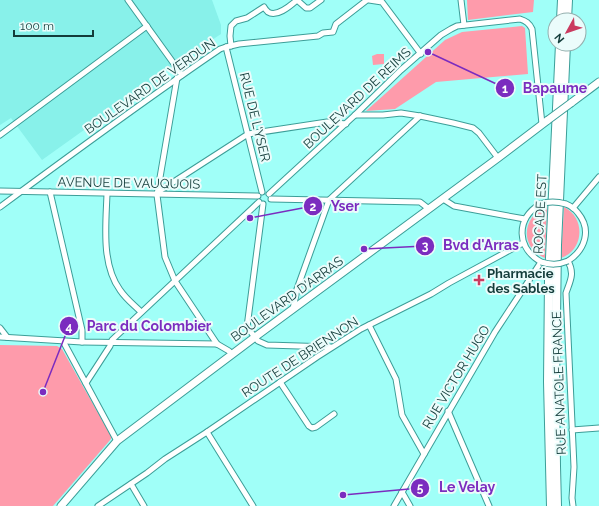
<svg xmlns="http://www.w3.org/2000/svg" width="599" height="506" viewBox="0 0 599 506" font-family="Raleway,sans-serif">
<rect width="100%" height="100%" fill="#a0fff8"/>
<polygon fill="#88f1ea" points="0,0 212,0 221,25 221,34 186,57 42,160 11,118 0,125"/>
<g fill="#fe9bab">
<polygon points="467,0 534,0 533,12 468,20"/>
<polygon points="522,26 525,28 528,74 436,82 395,109 366,111 445,40 462,32"/>
<polygon points="377,54 384,54 384,64 373,65 372,56"/>
<path d="M547,206L545,258C519,247 522,216 547,206Z"/>
<path d="M564,207C586,218 584,250 561,258Z"/>
<polygon points="0,345 57,346 62,349 111,436 111,439 53,506 0,506"/>
</g>
<g fill="none" stroke-linecap="round" stroke-linejoin="round">
<g stroke="#3c9e98" stroke-width="7">
<g id="minor">
<polyline points="128,0 182,75"/>
<polyline points="297,0 306,8 310,8 321,0"/>
<polyline points="369,0 382,2 421,54"/>
<polyline points="461,0 464,25"/>
<path d="M231,46L230,36L231,26L236,21L247,18L264,7C265,9 267,11 268,12C277,18 291,5 297,0"/>
<polyline points="226,47 262,192"/>
<polyline points="177,78 157,195 165,257 175,281 217,344"/>
<polyline points="355,115 383,115 401,113 420,116 453,123 473,128 479,133 498,158"/>
<polyline points="0,135 147,26"/>
<polyline points="0,191 258,196"/>
<polyline points="50,192 82,330 82,342"/>
<polyline points="158,192 248,134 327,122 346,124"/>
<path d="M107,194C106,224 101,264 120,290C126,299 134,305 141,312"/>
<path d="M269,194L355,115L401,70L441,35L451,29L457,26L520,19C526,21 529,23 532,29L542,124"/>
<polyline points="271,199 420,202 429,209"/>
<polyline points="443,199 454,206 519,218 525,219"/>
<polyline points="263,204 247,327 258,341 267,345 331,347"/>
<path d="M566,204C571,206 575,209 578,213C592,230 585,250 568,261C575,274 570,281 566,293L574,467L572,498L573,506"/>
<path d="M0,207C73,153 145,100 220,49L226,47L239,44L318,36L323,33L333,32L336,24L367,0"/>
<polyline points="573,208 599,177"/>
<polyline points="293,309 297,289 329,200 420,116"/>
<polyline points="369,325 396,379 402,415 424,454"/>
<polyline points="0,328 7,337"/>
<polyline points="0,337 82,342 217,344 229,351 232,354"/>
<polyline points="63,341 117,441"/>
<polyline points="280,382 309,426 312,428 316,427 334,414"/>
<polyline points="86,383 110,346 112,340 259,202"/>
<polyline points="448,411 489,506"/>
<polyline points="572,430 599,428"/>
<polyline points="207,432 253,506"/>
<polyline points="131,484 144,506"/>
<polyline points="402,492 410,506"/>
<polyline points="98,506 147,473 165,459 207,432 317,357 361,329 431,294 449,283 523,243"/>
<path d="M394,506L495,332L541,262C517,248 515,220 540,204"/>
</g>
</g>
<g stroke="#3c9e98" stroke-width="9">
<g id="secondary">
<polyline points="571,103 599,82"/>
<polyline points="61,506 117,441 255,337 498,158 548,120"/>
</g>
</g>
<g stroke="#3c9e98" stroke-width="10">
<g id="trunk">
<polyline points="561,20 562,0"/>
<polyline points="567,20 568,0"/>
<polyline points="551,506 548,382 549,279 560,44"/>
<polyline points="557,506 556,466 555,390 557,245 566,44"/>
</g>
</g>
<use href="#minor" stroke="#fff" stroke-width="5"/>
<use href="#secondary" stroke="#fff" stroke-width="7"/>
<use href="#trunk" stroke="#fff" stroke-width="8"/>
<g stroke="#3c9e98" stroke-width="7" stroke-linecap="butt">
<g id="minor-bridge">
<path d="M540,204C549,201 556,201 566,204"/>
<path d="M541,262C551,265 558,265 568,261"/>
</g>
</g>
<g stroke="#3c9e98" stroke-width="9" stroke-linecap="butt">
<polyline id="secondary-bridge" points="548,120 571,103"/>
</g>
<use href="#minor-bridge" stroke="#fff" stroke-width="5"/>
<use href="#secondary-bridge" stroke="#fff" stroke-width="7"/>
</g>
<path fill="#ca3b60" stroke="#ebfcfb" stroke-width="1.5" d="M477 274h4v4h4v4h-4v4h-4v-4h-4v-4h4z"/>
<g text-anchor="middle" dominant-baseline="central" stroke-width="4" stroke-linejoin="round" paint-order="stroke">
<g font-size="13" fill="#133c3a" stroke="#ebfcfb">
<text transform="translate(150 86) rotate(-35)">BOULEVARD DE VERDUN</text>
<text transform="translate(357 98) rotate(-43)">BOULEVARD DE REIMS</text>
<text transform="translate(255 117) rotate(76)">RUE DE L'YSER</text>
<text transform="translate(129 183) rotate(1)">AVENUE DE VAUQUOIS</text>
<text transform="translate(540 214) rotate(-87)">ROCADE EST</text>
<text transform="translate(287 299) rotate(-36)">BOULEVARD D'ARRAS</text>
<text transform="translate(300 357) rotate(-33)">ROUTE DE BRIENNON</text>
<text transform="translate(456 377) rotate(-59)">RUE VICTOR HUGO</text>
<text transform="translate(559 383) rotate(-92)">RUE ANATOLE FRANCE</text>
</g>
<g font-size="13" font-weight="bold" fill="#133c3a" stroke="#ebfcfb" text-anchor="start">
<text x="487" y="273">Pharmacie<tspan x="487" dy="15">des Sables</tspan></text>
</g>
</g>
<path fill="none" stroke="#7b2cbf" stroke-width="1.5" d="M428 52L505 88M250 218L313 206M364 249L425 246M43 392L69 326M343 495L420 488"/>
<g fill="#7b2cbf" stroke="#ebfcfb" stroke-width="1.5">
<circle cx="428" cy="52" r="4"/>
<circle cx="250" cy="218" r="4"/>
<circle cx="364" cy="249" r="4"/>
<circle cx="43" cy="392" r="4"/>
<circle cx="343" cy="495" r="4"/>
<circle cx="505" cy="88" r="10"/>
<circle cx="313" cy="206" r="10"/>
<circle cx="425" cy="246" r="10"/>
<circle cx="69" cy="326" r="10"/>
<circle cx="420" cy="488" r="10"/>
</g>
<g font-size="12" text-anchor="middle" font-weight="bold" fill="#fff">
<text x="505" y="93">1</text>
<text x="313" y="211">2</text>
<text x="425" y="250">3</text>
<text x="69" y="331">4</text>
<text x="420" y="492">5</text>
</g>
<g font-size="14" text-anchor="middle" font-weight="bold" fill="#7b2cbf" stroke="#ebfcfb" stroke-width="4" stroke-linejoin="round" paint-order="stroke">
<text x="555" y="93">Bapaume</text>
<text x="345" y="211">Yser</text>
<text x="481" y="250">Bvd d'Arras</text>
<text x="149" y="331">Parc du Colombier</text>
<text x="467" y="492">Le Velay</text>
</g>
<g transform="translate(567 32) rotate(230)"><circle r="19" fill="#ebfcfb" stroke="#95afae"/>
<path d="M0-3L7 15L0 10L-7 15Z" fill="#ca3b60"/>
<text y="-6" font-size="11" font-weight="bold" text-anchor="middle" fill="#133c3a">N</text>
</g>
<path d="M14 30v6h79v-6" fill="none" stroke="#133c3a" stroke-width="2"/>
<text x="20" y="30" font-size="12" fill="#133c3a" stroke="#ebfcfb" stroke-width="3" paint-order="stroke">100 m</text>
</svg>
